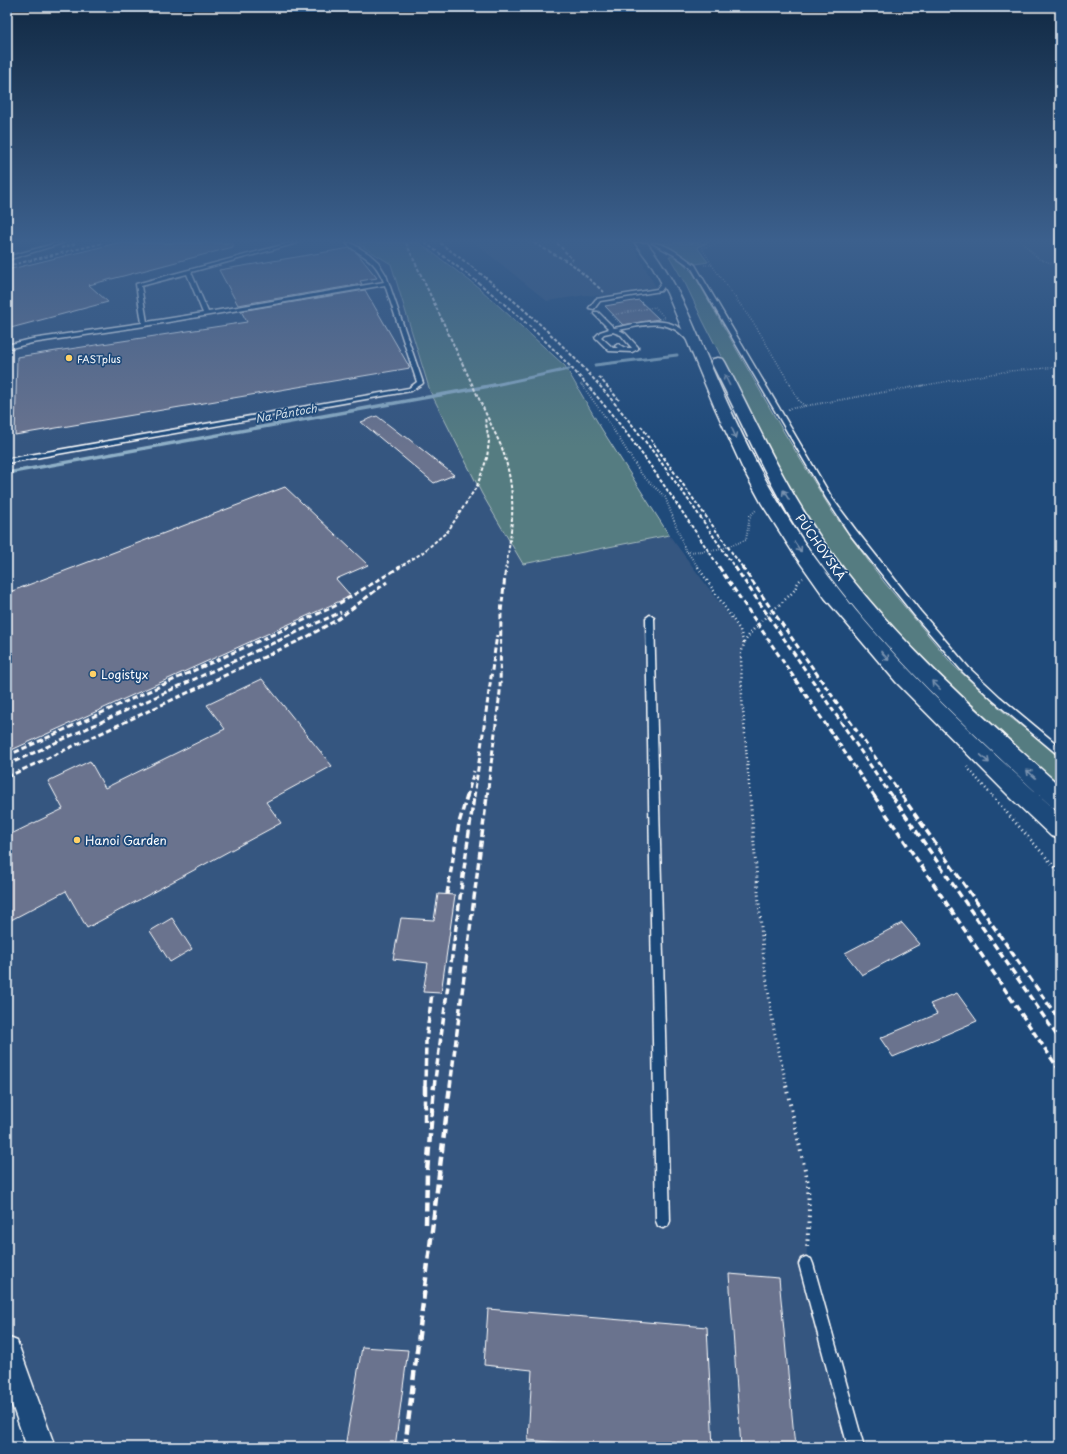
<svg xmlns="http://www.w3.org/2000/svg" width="1067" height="1454" viewBox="0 0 1067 1454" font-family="'Playpen Sans',sans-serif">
<rect width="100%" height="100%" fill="#1f4a7a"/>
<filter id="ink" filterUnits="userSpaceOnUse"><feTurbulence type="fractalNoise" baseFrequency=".025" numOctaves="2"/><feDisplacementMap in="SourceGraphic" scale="8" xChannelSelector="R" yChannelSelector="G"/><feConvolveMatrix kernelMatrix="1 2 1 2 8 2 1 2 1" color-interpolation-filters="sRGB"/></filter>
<g filter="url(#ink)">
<g fill="#365680">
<polygon points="49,243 357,243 391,264 430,391 523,564 669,535 740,630 744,644 741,654 742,697 764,962 774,1030 808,1183 809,1214 806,1264 856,1447 41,1447 7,1351 7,253"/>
<polygon points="475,243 628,243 635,249 657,289 650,288 601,296 586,295 547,301"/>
</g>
<g fill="#557b81" stroke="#aabdc0">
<polygon points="357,243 420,243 479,288 565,366 601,428 669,535 523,564 482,494 430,391 391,264"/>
<polygon points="661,243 708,243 697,247 708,262 696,264"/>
<polygon points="669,256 678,258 693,273 779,424 833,513 884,582 953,665 1006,714 1060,756 1060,784 989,726 927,665 858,587 812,525 785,481 703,321 686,285"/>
</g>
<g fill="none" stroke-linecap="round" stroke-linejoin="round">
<g stroke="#8fb0c7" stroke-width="3">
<polyline points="595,365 677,355"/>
<polyline points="490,386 569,369"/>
</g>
<polyline stroke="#8fb0c7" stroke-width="3.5" points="7,473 495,385"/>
</g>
<g fill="#6b738e" stroke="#fff">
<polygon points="117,243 233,243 233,247 89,285 108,302 7,329 7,270"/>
<polygon points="350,248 358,254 377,278 360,281 362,284 238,305 219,270"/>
<polygon points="365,290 410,368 15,435 17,357 247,322 241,311"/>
<polygon points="639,300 659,319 623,325 605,306"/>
<polygon points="377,416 403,436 405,436 454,475 434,483 361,422"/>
<polygon points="285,487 368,565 336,579 351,596 7,752 7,593"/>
<polygon points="262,679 332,766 266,802 281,823 87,928 66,891 11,920 7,912 7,836 63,809 48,781 90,761 105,788 225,729 207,705"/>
<polygon points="438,894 455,895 441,993 423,992 428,963 393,959 401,918 434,920"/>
<polygon points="172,918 192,949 170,962 150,931"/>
<polygon points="902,923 920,944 862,975 845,953"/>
<polygon points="957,993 977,1021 893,1057 880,1038 937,1014 930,1004"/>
<polygon points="729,1274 779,1278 795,1447 741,1447"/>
<polygon points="488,1309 707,1327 713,1447 608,1447 528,1440 532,1370 484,1365"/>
<polygon points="362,1347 408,1350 395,1447 345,1447"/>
</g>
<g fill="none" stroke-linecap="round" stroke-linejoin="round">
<g stroke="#fff" stroke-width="3">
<g id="lane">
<polygon points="57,243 63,243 7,260 7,257"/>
<path d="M290,243H297L191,272L208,312L384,282C373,256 364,259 346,243H351L369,254L378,262L386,275L423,383L422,384L411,391L7,463V459L409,388L417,382L385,285L145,326L32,343L7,349V345L32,339L142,323L136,284ZM187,274L203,313L147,322L141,286Z"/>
<path d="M652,243C667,243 683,257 695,265L832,498L855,529L920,611L969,668L1000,697L1060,747V756L1057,754L994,701L963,672L914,615L849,533L826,498L691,267L674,255Z"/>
<polygon points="667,276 670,278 661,291 600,301 594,309 589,308 596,299 657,289"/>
<path d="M594,312H598L614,328C643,323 671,312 692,339L687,340C668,317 645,325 619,330L625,333L638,347V349L632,352L609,351L595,337L600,332L609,329L594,314ZM613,332L621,335L632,348H625L618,344L615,346L618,348H613L601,337L604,334Z"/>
<polygon points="650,615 654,618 670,1221 668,1226 663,1228 658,1226 656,1221 646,618"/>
<polygon points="806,1257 811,1259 813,1264 864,1447 848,1447 799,1264 801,1259"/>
</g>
</g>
<g stroke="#fff" stroke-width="3">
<polygon id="street" points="7,1337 17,1341 55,1447 27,1447 7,1391"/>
</g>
<g stroke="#fff" stroke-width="3">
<g id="secondary">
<path d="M635,243H647C673,275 688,312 704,350C724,396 744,442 769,486C841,614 952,716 1060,814V839L1051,836L1012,799L896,682L825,598L794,554L762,504L742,467L715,408L667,293L653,267Z"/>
<path d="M718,358L723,359L725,362C756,421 783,483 821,538C886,632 975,710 1060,786V809L1052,807C964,725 872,642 805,541C768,485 742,422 711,362L713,359Z"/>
</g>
</g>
<g stroke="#fff" stroke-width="1.5" stroke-dasharray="0.5 2" stroke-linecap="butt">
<polyline points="1023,243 1039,259 1060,266"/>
<polyline points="704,265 712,265 702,248 721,243"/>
<polyline points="712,265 757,328 791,386"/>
<polygon points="655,307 665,318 622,326 612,315"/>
<polyline points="581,384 583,386"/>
<polyline points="920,386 1009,371 1060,367"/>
</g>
<g stroke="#fff" stroke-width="2" stroke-dasharray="0.5 2" stroke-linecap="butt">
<polyline points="582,385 608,421 642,475 665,497 685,549 699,568"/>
<polyline points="790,385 799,401 805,406"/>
<polyline points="788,409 925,385"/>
<polyline points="687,552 718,550 746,540 750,516 756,510"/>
</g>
<g stroke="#fff" stroke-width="2.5" stroke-dasharray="1 3" stroke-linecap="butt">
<polyline points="698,567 740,630 744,644 741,654 742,697 750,797"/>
<path d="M744,643C756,622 775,610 792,593C797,588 796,582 803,578"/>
<polyline points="967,767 993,797"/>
</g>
<g stroke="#fff" stroke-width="3" stroke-dasharray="1 3.5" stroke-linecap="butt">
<polyline points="750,796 764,962 774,1030 787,1087"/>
<polyline points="992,796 1060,873"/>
</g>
<polyline stroke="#fff" stroke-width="4" stroke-dasharray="1.5 4.5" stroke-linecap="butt" points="786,1086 808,1183 809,1214 807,1250"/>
<use href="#lane" fill="#1f4a7a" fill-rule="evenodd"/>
<use href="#street" fill="#1f4a7a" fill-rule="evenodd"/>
<use href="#secondary" fill="#1f4a7a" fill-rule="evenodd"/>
<polyline stroke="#fff" stroke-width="1" points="691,243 694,243"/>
<g stroke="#fff" stroke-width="2" stroke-dasharray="3.5 2" stroke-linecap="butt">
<path d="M406,243L502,448C517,493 513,522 506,568"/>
<path d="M425,243C483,284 539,330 586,384C637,441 677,505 720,568"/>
<path d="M440,243C491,280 539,320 582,366C639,428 688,498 735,568"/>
<polyline points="534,243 572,264 605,293"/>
<polyline points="557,243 573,260"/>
<polyline points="61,248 77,243"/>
<polyline points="7,266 103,243"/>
<polyline points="599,377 619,400"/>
<polyline points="641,426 743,568"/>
<polyline points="398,568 422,553 448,531 477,486 487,458 489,441 485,418"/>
</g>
<g stroke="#fff" stroke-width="3" stroke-dasharray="5.5 3" stroke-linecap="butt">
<polyline points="719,567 875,797"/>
<polyline points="735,567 892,797"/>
<polyline points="742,567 903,797"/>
<polyline points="7,756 335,606 400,567"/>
<polyline points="7,765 341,612"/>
<polyline points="7,777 307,637 338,619 387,582"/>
<polyline points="467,797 474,771"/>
<polyline points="474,797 497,635"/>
<polyline points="487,797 500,692 501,612 506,567"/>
</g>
<g stroke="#fff" stroke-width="3.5" stroke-dasharray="7 3.5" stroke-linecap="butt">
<polyline points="874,796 1060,1071"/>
<polyline points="892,796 1060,1040"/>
<polyline points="902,796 1060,1021"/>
<polyline points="447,894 459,823 467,796"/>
<polyline points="425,1087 426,1041 432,993"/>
<polyline points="434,1087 474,796"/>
<polyline points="450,1087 487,796"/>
</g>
<g stroke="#fff" stroke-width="4.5" stroke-dasharray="9 4.5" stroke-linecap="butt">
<polyline points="425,1122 425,1086"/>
<polyline points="426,1224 427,1172 434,1086"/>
<polyline points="405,1447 450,1086"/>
</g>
</g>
<defs><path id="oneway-shaft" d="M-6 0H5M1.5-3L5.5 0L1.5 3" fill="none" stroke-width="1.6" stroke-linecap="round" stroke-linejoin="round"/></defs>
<g stroke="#7992af">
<use href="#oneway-shaft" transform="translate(727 380) rotate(-116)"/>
<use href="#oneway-shaft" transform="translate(734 433) rotate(66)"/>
<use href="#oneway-shaft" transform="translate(786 495) rotate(-121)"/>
<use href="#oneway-shaft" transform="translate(798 547) rotate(55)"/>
<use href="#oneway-shaft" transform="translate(885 656) rotate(49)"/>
<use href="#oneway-shaft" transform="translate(936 685) rotate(-135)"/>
<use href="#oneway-shaft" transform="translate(985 759) rotate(43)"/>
<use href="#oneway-shaft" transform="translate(1031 774) rotate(-138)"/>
</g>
</g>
<linearGradient id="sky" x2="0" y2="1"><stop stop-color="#112943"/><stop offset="0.54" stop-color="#3c608d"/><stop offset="1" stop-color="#3c608d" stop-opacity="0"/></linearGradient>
<rect width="1067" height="446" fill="url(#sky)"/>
<g fill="#ffd166" stroke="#1f4a7a" stroke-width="1.5">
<circle cx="69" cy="358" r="4"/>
<circle cx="93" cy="674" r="4"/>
<circle cx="77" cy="840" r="4"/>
</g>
<g text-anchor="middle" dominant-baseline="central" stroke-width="3.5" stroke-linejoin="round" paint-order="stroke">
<g font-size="10" fill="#fff" stroke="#1f4a7a" text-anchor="start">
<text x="77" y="358">FASTplus</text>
</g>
<g font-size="11" font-style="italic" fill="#d0dee8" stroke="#1f4a7a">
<text transform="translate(286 413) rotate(-10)">Na Pántoch</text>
</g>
<g font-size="12" fill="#fff" stroke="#1f4a7a">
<text transform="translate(821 547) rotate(55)">PÚCHOVSKÁ</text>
</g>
<g font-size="12" fill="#fff" stroke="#1f4a7a" text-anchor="start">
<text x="101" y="674">Logistyx</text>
<text x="85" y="840">Hanoi Garden</text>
</g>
</g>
<rect width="1067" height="1454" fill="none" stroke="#1f4a7a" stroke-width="24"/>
<rect x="12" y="12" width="1043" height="1430" fill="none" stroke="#fff" stroke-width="1.5" filter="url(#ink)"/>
</svg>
